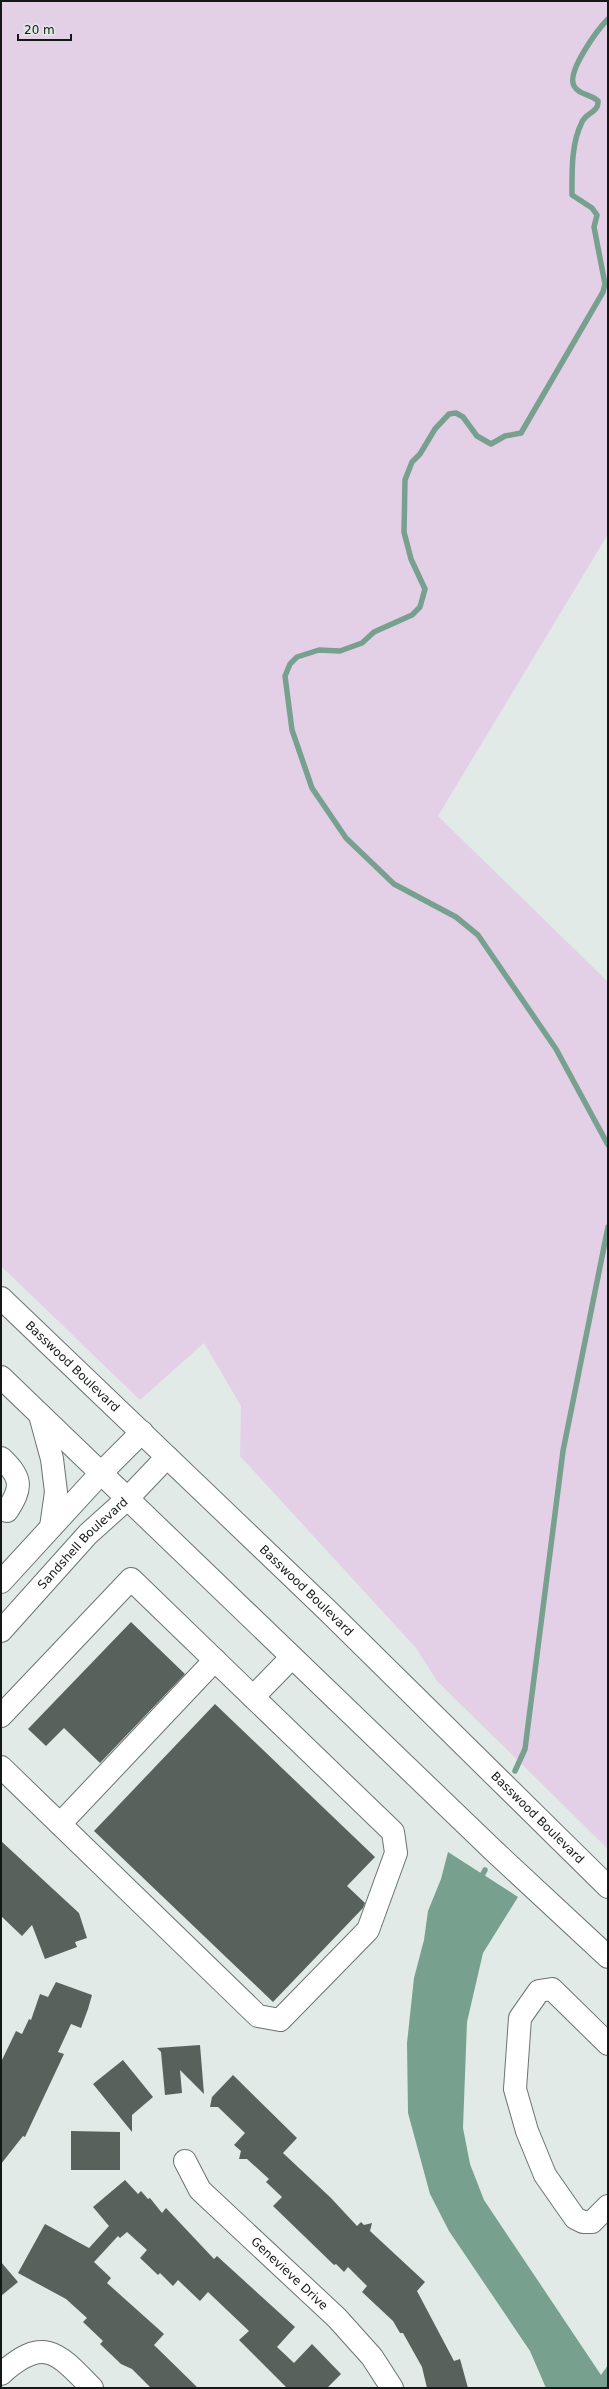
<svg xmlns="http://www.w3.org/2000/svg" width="609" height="2389" viewBox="0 0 609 2389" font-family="'DejaVu Sans',sans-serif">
<rect width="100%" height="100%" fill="#e1eae6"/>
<polygon fill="#e3d0e7" points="1,1 608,1 608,534 438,816 608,982 608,1849 437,1681 416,1648 240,1456 241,1406 204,1343 140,1400 1,1266"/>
<polygon fill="#77a08e" points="448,1852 518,1897 483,1953 467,2022 463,2128 470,2164 484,2200 601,2375 608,2365 608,2388 546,2388 530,2351 449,2231 430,2194 408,2113 407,2043 414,1978 424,1940 428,1911 441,1879"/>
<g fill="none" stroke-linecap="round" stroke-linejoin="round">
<g stroke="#77a08e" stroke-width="5.5">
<path d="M608,19C598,29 566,72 574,86C579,95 591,94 598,101C599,112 586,113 582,122C571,144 572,171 572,195L592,208L597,215L594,227L605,284L603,292L521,433L505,436L491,444L477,436L463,417L456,413L449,414L435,429L420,454L412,462L405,480L404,532L411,559L425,589L420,607L412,615L374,632L362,643L340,651L319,650L297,657L290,664L285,676L292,730L312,788L346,838L394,884L456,917L478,935L556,1049L608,1145"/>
<polyline points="515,1771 525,1749 563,1451 608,1227"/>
<polyline points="479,1881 485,1870"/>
</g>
</g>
<g fill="#59615d">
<polygon points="131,1622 185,1674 100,1763 64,1728 46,1746 28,1729"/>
<polygon points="215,1704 375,1857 347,1886 365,1903 363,1908 273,2002 94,1831"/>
<polygon points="1,1841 79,1913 87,1938 75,1942 77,1947 45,1959 32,1925 22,1936 1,1916"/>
<polygon points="56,1982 92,1995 88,2009 81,2028 71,2024 58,2052 64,2054 25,2137 23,2136 1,2164 1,2062 16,2031 22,2034 29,2019 31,2020 40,1994 48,1997"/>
<polygon points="200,2045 204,2094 180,2070 182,2093 165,2095 161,2052 157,2048"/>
<polygon points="123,2060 153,2097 132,2115 132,2132 93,2084"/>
<polygon points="233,2075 297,2138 283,2153 331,2198 357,2226 361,2222 364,2225 372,2223 370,2231 425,2282 417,2291 454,2361 460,2359 468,2388 427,2388 422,2367 403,2333 400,2333 393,2321 362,2292 367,2286 348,2267 344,2272 336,2264 334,2265 273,2206 282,2197 266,2182 269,2179 247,2159 239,2159 241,2151 234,2145 245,2133 218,2107 210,2107 212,2097"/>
<polygon points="71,2131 120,2132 120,2170 71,2170"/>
<polygon points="125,2180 138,2194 141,2191 148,2199 150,2198 162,2213 166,2208 214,2259 217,2256 295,2327 277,2347 294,2363 312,2344 341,2374 327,2388 287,2388 239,2340 249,2331 208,2292 200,2301 178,2280 173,2286 160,2273 158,2275 140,2258 147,2250 127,2232 120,2238 118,2236 94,2262 111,2278 107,2283 164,2334 154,2345 198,2388 151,2388 132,2369 121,2364 100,2344 103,2341 83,2322 87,2318 66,2299 18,2273 45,2224 89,2248 109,2226 93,2207"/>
<polygon points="1,2262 18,2282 1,2296"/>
</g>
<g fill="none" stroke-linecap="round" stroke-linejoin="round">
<g stroke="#6b7470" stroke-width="24">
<g id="minor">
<path d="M1,1458C23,1478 22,1488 7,1511"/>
<polyline points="1,1582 101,1473 142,1432"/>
<path id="s1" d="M1,1631L88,1534L127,1499L167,1457"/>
<polyline points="1,1716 131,1579 253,1697"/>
<polyline points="1,1767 258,2016 280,2020 368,1930 396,1853 393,1832 253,1697 292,1657"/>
<polyline points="60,1824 215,1660"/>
<polyline points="608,2044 552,1989 539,1991 520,2018 515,2089 527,2131 545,2175 575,2218 583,2222 592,2222 608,2206"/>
<path id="s2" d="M185,2161L200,2190L337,2318L372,2357L392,2388"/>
<path d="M1,2374C44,2335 58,2353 92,2388"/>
</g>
</g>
<g stroke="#6b7470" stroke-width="24">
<g id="major">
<path id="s3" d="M1,1298L327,1610L608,1887"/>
<polyline points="1,1377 494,1851 608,1957"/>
<polyline points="40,1415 52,1459 56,1492 51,1527"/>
</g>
</g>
<use href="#minor" stroke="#fff" stroke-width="22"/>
<use href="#major" stroke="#fff" stroke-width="22"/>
</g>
<g text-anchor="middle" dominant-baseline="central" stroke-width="4" stroke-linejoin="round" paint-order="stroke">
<g font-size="12" fill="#141816" stroke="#e1eae6">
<text stroke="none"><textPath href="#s3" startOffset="99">Basswood Boulevard</textPath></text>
<text stroke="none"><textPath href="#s1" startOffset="120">Sandshell Boulevard</textPath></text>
<text stroke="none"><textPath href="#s3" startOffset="423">Basswood Boulevard</textPath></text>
<text stroke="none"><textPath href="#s3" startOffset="747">Basswood Boulevard</textPath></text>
<text stroke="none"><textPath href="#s2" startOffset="155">Genevieve Drive</textPath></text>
</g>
</g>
<rect width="609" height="2389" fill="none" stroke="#141816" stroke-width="4"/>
<path d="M18 34v6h53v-6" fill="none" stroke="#141816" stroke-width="2"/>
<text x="24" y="34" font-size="12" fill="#141816" stroke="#e1eae6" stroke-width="3" paint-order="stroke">20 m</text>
</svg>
